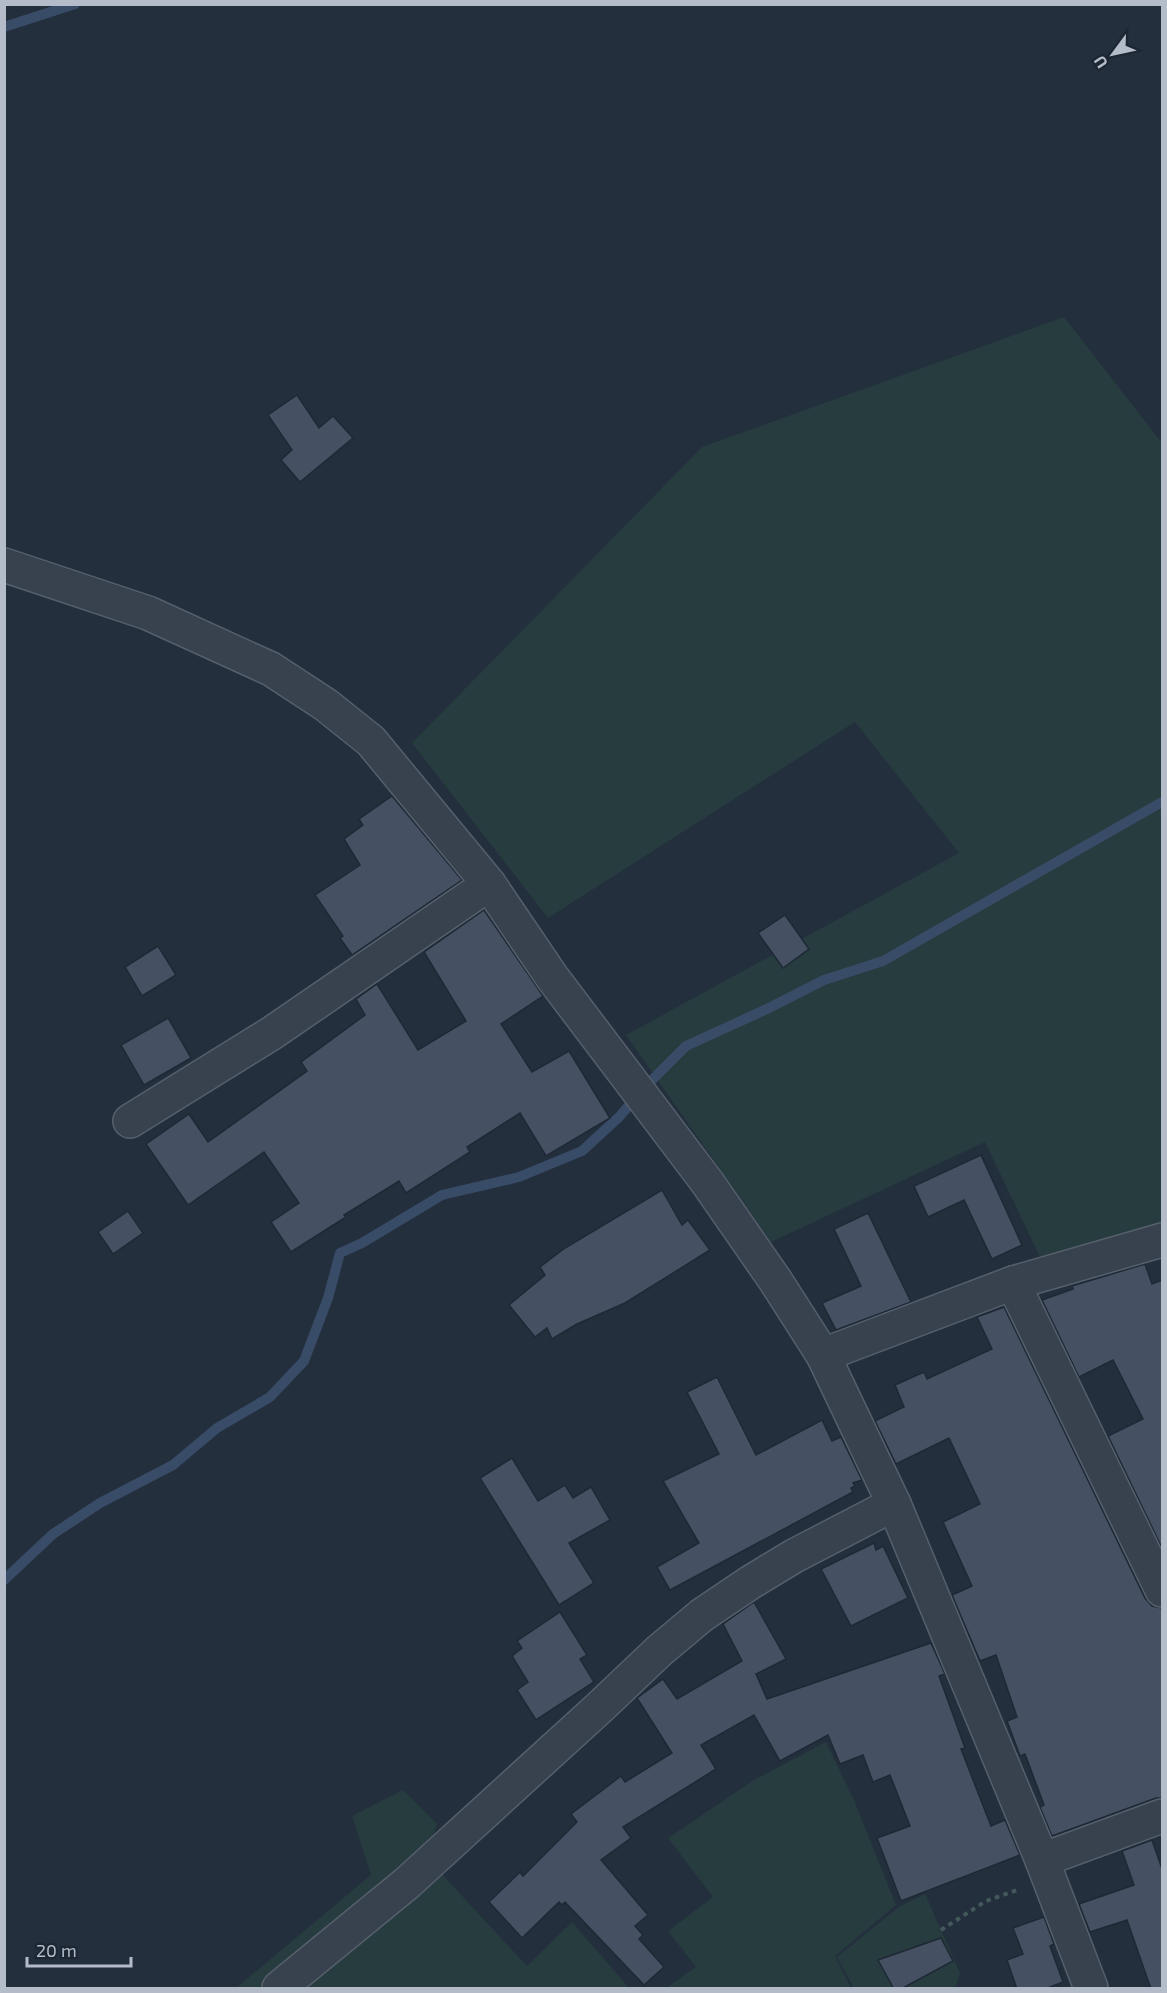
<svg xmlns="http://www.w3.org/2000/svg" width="1167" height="1993" viewBox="0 0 1167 1993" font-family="'Exo 2',sans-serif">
<rect width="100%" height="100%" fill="#242f3e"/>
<g fill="#263c3f">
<polygon points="1064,317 1162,443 1162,1230 1040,1257 985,1142 771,1242 626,1035 959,853 855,722 548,918 412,743 702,447"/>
<polygon points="826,1742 854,1800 896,1905 835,1956 851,1988 666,1988 696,1967 668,1931 713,1897 668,1838 754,1780"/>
<polygon points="403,1790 437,1824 426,1857 527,1966 572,1922 629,1988 236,1988 371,1875 352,1816"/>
<polygon points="925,1894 960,1973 956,1986 952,1988 854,1988 837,1957 900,1906"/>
</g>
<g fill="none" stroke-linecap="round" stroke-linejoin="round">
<g stroke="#394c67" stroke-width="10">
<polyline points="4,27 75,4"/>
<polyline points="4,1580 53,1534 100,1503 173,1465 217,1428 270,1397 304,1361 328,1298 340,1253 362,1243 442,1195 519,1177 582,1151 619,1117 648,1084 686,1046 767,1009 824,980 883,961 1162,802"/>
</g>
</g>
<g fill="#455162" stroke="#1f2835" stroke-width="1.5">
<polygon points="297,395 319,428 333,416 353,438 300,482 281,460 292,450 268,415"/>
<polygon points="392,796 462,880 352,955 340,938 343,936 315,895 360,865 344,839 363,825 359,819"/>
<polygon points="484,910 543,996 501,1024 532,1072 569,1051 610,1118 546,1156 520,1113 467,1147 470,1152 406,1193 399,1181 344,1215 346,1217 291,1252 271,1222 299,1203 264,1152 188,1205 146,1144 189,1114 208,1142 307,1071 301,1062 365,1015 356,999 377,984 418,1050 466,1021 424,952"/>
<polygon points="785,915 809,949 783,968 758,933"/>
<polygon points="158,946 176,975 142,996 125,967"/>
<polygon points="168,1018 191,1058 144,1085 121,1045"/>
<polygon points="981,1155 1022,1245 992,1259 964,1200 928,1217 914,1186"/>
<polygon points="662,1190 682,1225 688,1220 710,1250 625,1303 577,1324 552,1339 547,1328 535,1337 509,1305 545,1275 540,1267 565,1248"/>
<polygon points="128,1211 143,1233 113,1254 98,1232"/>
<polygon points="868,1213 911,1302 836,1330 822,1303 861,1286 834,1229"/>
<polygon points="1145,1264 1152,1284 1162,1280 1162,1548 1108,1436 1143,1419 1113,1360 1079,1377 1042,1300 1073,1289 1072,1286"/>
<polygon points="1004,1307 1145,1598 1152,1606 1162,1608 1162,1798 1156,1798 1052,1836 1040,1807 1044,1805 1025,1754 1020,1756 1007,1721 1017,1717 996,1655 980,1661 952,1595 972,1586 943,1522 980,1504 949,1438 896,1464 875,1421 904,1407 895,1385 924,1372 927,1379 992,1349 977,1317"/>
<polygon points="717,1377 756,1455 822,1420 832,1441 841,1437 862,1480 853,1483 855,1486 851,1488 853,1492 670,1590 657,1567 699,1543 663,1481 719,1454 687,1392"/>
<polygon points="512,1458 538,1501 565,1485 573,1498 591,1487 610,1520 569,1543 594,1583 559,1605 480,1478"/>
<polygon points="874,1543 876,1550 883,1546 908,1598 851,1626 821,1569"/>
<polygon points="754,1602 786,1659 756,1674 767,1699 931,1643 945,1674 939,1676 965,1748 961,1749 991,1826 1005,1820 1020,1855 901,1901 877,1838 910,1826 890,1775 873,1782 863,1755 840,1764 828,1735 780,1761 754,1715 701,1745 716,1769 623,1827 631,1838 601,1860 648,1915 635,1926 643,1935 639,1939 664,1967 644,1985 565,1902 562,1905 559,1902 522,1938 489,1902 520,1872 523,1876 577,1822 571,1814 621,1776 625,1782 672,1753 637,1698 663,1679 677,1699 742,1661 723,1624"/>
<polygon points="560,1612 587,1655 580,1659 594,1682 536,1720 517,1690 528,1682 512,1656 522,1648 517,1641"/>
<polygon points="1152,1840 1162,1869 1162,1989 1151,1989 1127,1920 1090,1932 1079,1904 1134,1885 1122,1851"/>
<polygon points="1044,1917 1054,1944 1050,1946 1063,1982 1045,1989 1017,1989 1007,1960 1023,1954 1013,1928"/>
<polygon points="941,1938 953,1961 901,1989 894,1989 878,1960"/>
</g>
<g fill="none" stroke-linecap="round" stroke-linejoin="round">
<g stroke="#565f6c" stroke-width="36">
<g id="minor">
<polyline points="4,565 148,613 271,669 326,705 371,741 489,884 552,977 707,1182 775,1280 823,1355 894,1504 1042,1860 1091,1988"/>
<polyline points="130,1121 272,1033 489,884"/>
<polyline points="1013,1283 1162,1590"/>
<polyline points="823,1355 1013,1283 1162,1240"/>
<polyline points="1042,1860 1162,1816"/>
<polyline points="279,1988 406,1884 599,1708 659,1651 702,1615 751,1582 794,1556 894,1504"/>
</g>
</g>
<polyline stroke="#44595c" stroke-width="4" stroke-dasharray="4.5 4.5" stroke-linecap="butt" points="941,1930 986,1901 1017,1890"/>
<use href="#minor" stroke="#38414e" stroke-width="33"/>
</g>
<rect width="1167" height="1993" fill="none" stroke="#b4bcc9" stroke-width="12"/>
<g transform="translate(1113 54) rotate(237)" stroke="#1d2633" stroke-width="4.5" paint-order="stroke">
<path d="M0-4.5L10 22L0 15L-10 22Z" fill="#b4bcc9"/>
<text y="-9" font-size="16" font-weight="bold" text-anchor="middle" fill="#b4bcc9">U</text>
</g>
<path d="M27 1957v9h104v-9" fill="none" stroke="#b4bcc9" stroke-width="3"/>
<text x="36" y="1957" font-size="18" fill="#b4bcc9" stroke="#1d2633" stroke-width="4.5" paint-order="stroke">20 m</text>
</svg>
